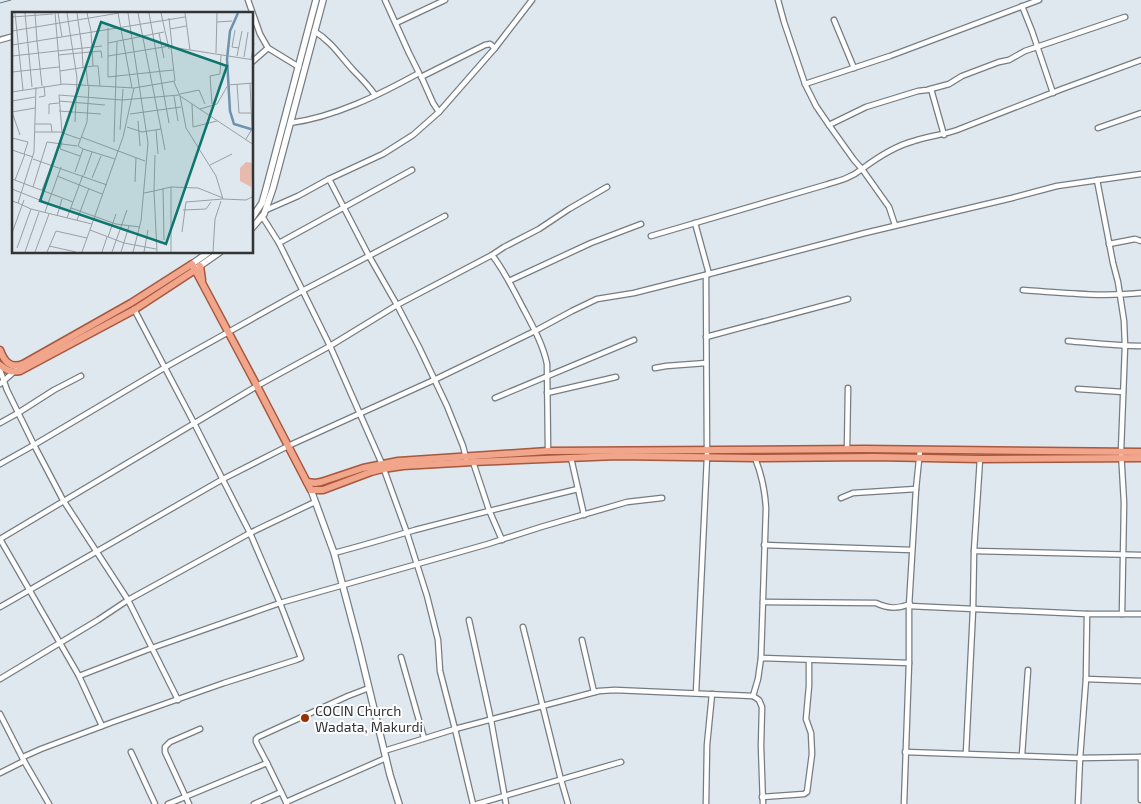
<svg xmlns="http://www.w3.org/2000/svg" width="1141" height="804" viewBox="0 0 1141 804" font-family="'Exo 2',sans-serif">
<rect width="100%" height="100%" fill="#dfe8ee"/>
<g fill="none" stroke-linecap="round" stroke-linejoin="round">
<polyline stroke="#5c7689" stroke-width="1" points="0,3 11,0"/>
<g stroke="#757c82" stroke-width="7">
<g id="street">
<polyline points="248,0 260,34 268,48 299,67"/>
<path d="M778,0L784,22L805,84L816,106L829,125L854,160L862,169C878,157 895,146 914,141C928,136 943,135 957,130L1062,89L1141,60"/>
<polyline points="1022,6 1032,31 1053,93"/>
<polyline points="834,20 854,68"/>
<polyline points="396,23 445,0"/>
<path d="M314,31C331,41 341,57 354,71C362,79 369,86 375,95"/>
<polyline points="0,40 14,36"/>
<polyline points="252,62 268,48"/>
<polyline points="421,76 433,103 439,112"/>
<polyline points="421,77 485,45 490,44 495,48"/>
<polyline points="805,84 890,56 1039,0"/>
<polyline points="931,89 944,135"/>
<path d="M290,123C335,117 379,95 419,73L409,53L385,0"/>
<polyline points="829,125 866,107 918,91 927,90 949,84 962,76 999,62 1009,60 1025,51 1125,17"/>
<polyline points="1098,128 1141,113"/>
<polyline points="329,179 369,256 397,305 419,347 447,406 463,446 466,458"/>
<polyline points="1097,180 1113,263 1118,282 1124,321 1125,346 1121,451 1124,503 1122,614"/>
<polyline points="266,210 298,196 329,179 383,154 413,135 439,112 495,48 532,0"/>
<polyline points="262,216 279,243 330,346 382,464 407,533 427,596 438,640 440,671 455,729 473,804"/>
<polyline points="695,223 709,274"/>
<path d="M651,236L825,185C838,181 851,178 862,169L889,207L895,225"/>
<polyline points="279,243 412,170"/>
<polyline points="1109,244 1135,239 1141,241"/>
<polyline points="492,255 504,247 539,229 569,209 607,187"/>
<polyline points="509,281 591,243 641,224"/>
<path d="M1023,290C1063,293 1102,297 1141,293"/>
<polyline points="706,337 848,299"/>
<path d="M1068,341C1092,343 1116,346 1141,346"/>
<polyline points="655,368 666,366 706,363"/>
<polyline points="0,370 7,390 34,445 63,500 128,600 178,700"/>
<polyline points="0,384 16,370"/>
<polyline points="1078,389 1123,392"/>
<polyline points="547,393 616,377"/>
<polyline points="495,398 634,340"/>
<polyline points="0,423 18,413 54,390 81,376"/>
<polyline points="847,449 848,388"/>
<polyline points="571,458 584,515"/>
<path d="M755,458C761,473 765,491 766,508L761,658"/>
<polyline points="473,462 489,510 502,540"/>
<polyline points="0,464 34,445 164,368 302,291 445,216"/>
<polyline points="841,498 853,493 916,489"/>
<path d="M0,539L257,386L330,346L397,305L492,255C504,270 513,289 522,306C532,325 543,344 547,364L548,451"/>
<polyline points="0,539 79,676 102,726"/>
<polyline points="764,545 912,550"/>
<polyline points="974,551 1141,555"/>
<path d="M334,553C361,546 388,538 415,530C469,516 524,502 578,489"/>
<path d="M763,602L876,603C888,609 898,609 910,604"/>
<polyline points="909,606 1087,614 1141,614"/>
<polyline points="0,607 223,479 288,446 434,380 535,331 572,311 597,299 634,293 709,274 865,233 1012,198 1057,186 1141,174"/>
<polyline points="469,620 491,720 506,804"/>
<polyline points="523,627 561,780 568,804"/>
<polyline points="582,640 594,692"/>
<polyline points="401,657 424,738"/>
<polyline points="79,676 152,648 280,603 488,544 541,527 627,502 662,498"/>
<polyline points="0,679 98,620 128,600 250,533 315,502"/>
<polyline points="1086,679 1141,681"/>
<polyline points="696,693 707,457 706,275"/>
<polyline points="753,696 759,700 762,707 761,746 763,804"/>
<polyline points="0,714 24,761 49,804"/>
<polyline points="384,751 455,729 599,691 615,690 753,696 758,679 761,658 909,663"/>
<polyline points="131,752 155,804"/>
<polyline points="905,752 1080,758 1141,757"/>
<polyline points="966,753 973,610 974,551 980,459"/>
<polyline points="1022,755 1028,670"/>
<polyline points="23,757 41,749 113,722 224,683 296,660 301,658 280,603 250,533 194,423 134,309"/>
<polyline points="1141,757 1141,800"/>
<polyline points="267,763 256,742 256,739 258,737 348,696 369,688"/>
<polyline points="0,773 24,761"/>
<polyline points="762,797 804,794 807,792 812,754 811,733 806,719 809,686 809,660"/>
<polyline points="286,802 386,758"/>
<polyline points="168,804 267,763 287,804"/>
<polyline points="189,804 165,752 165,747 170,742 200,729"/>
<polyline points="254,804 281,792"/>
<polyline points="477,804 621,762"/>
<polyline points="706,804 707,745 712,694"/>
<polyline points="904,804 909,663 909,606 916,489 920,450"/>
<polyline points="1078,804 1080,758 1086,679 1087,614"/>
</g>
</g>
<g stroke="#757c82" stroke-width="8">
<g id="secondary">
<polyline points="252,218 262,203 266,189 316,0"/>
<polyline points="252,228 264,214 273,188 323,0"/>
<polyline points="192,264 209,252"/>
<polyline points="197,268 220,252"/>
<polyline points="311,490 334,553 358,643 390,775 399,804"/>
</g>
</g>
<g stroke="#a7583d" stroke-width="9">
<g id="primary">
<polyline points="200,266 202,280"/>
<path d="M0,350C4,361 10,369 23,364L131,303L192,264L257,386L311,490H323L371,472L383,469L403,466L473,462L617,456L755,458L874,457L980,459L1141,458"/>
<path d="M0,365C6,370 11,373 20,371L134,310L195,270"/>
<polyline points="307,482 315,483 321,482 363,468 398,461 548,451 864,449 1141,452"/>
</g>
</g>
<use href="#street" stroke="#fff" stroke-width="4.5"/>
<use href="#secondary" stroke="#fff" stroke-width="5.5"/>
<use href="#primary" stroke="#f1a68c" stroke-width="6"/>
</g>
<circle fill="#973104" stroke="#fff" stroke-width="2" cx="305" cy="718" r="5"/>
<g text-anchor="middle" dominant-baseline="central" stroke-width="4" stroke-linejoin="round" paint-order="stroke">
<g font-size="14" fill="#313437" stroke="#fff" text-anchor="start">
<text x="315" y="710">COCIN Church<tspan x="315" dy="16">Wadata, Makurdi</tspan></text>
</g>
</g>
<g transform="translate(12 12)">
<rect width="241" height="241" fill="#dfe8ee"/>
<path d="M234,150L241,151L239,175L228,169V156Z" fill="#e6bbad"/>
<path fill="none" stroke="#6f92ac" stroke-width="2.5" d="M226,1L218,19L215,47L218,99L222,112L242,118"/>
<path fill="none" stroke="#99a0a5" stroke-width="1" d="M3,1L11,78M13,1L20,75M23,1L25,29M43,1L49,72M46,1L50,25M55,1L65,66L63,110M65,1L70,36M75,1L79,19M106,1L120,76M116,1L136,131L129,209L121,240M137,1L157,111M149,1L157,37M173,1L178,38M0,5L41,2M157,6L160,34M205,10L220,9M96,16V65L161,58M158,17L174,14M223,18L220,35L227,36M0,19L107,1M147,21L152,46M25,29L30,74M96,31L152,20M0,33L173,5M70,36L71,56M204,41L205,1M46,43L89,39L90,46M0,44L90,34M96,44L158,34M225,44L230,19M232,45L236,20M239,47L242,31M81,54H86L88,74M74,55L76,73M48,59L81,54L79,19M0,60L47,55M162,70L168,84L242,133M225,72L227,101H239M0,80L52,72L122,76M168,82L187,78L193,92M162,84L166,109M168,84L174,116L204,164L211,187L234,188L242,184M27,85L33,84L32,74M0,89L23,85M47,89L93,93M180,92L181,115L205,109M200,92L198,64L208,62L209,43M188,97L205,92L216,73L242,71M47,99L89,102M0,100L8,123M0,100L23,96M37,102V92L47,91M118,102L169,95M126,109L128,134M23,112H39L40,120M115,115L130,120L149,117L126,1M149,117L153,138M108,118L111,77M144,118L146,142M23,120H48L68,127M50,120L47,83L110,88L167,83M69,125L133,149M0,126L16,130L12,142M234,127L240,117L238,71M50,130L48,137L68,144M102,130L105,30M71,137L103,147M0,138L21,145M21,147L95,173M198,153L220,142M63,160L71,137L66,134L75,110L77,73M72,163L80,140M45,164L90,182M80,166L89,144M0,167L61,190M3,168L13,142M123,170L124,146M21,175L35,130L65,134M159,175V240M151,176L152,228M0,177L35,191M30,178L40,152M132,181L142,179L143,143M0,189L6,191L22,140L24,75M6,191L19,197L80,212M59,196L104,212L128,215M171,198L194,197L199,190M33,200L49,155M45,204L50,187M55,206L71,163M65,208L77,176M78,218L112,231L144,237M170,220L174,190L211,187M0,221L12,188M96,225L104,202M37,234L64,240M5,236L19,197M13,240L27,200M23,240L37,202M35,240L44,219L75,226M70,240L111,125L122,76L163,69L159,35L242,48M90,240L95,225M100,240L115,198M109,240L117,214M132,240L136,218M145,240L142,179L159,175L186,176L211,186M201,240L203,207L209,189"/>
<path fill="#0f766e" fill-opacity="0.15" stroke="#0f766e" stroke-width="2.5" d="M89,10L215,54L154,232L28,189Z"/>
<rect width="241" height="241" fill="none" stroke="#313437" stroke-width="2.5"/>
</g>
</svg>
